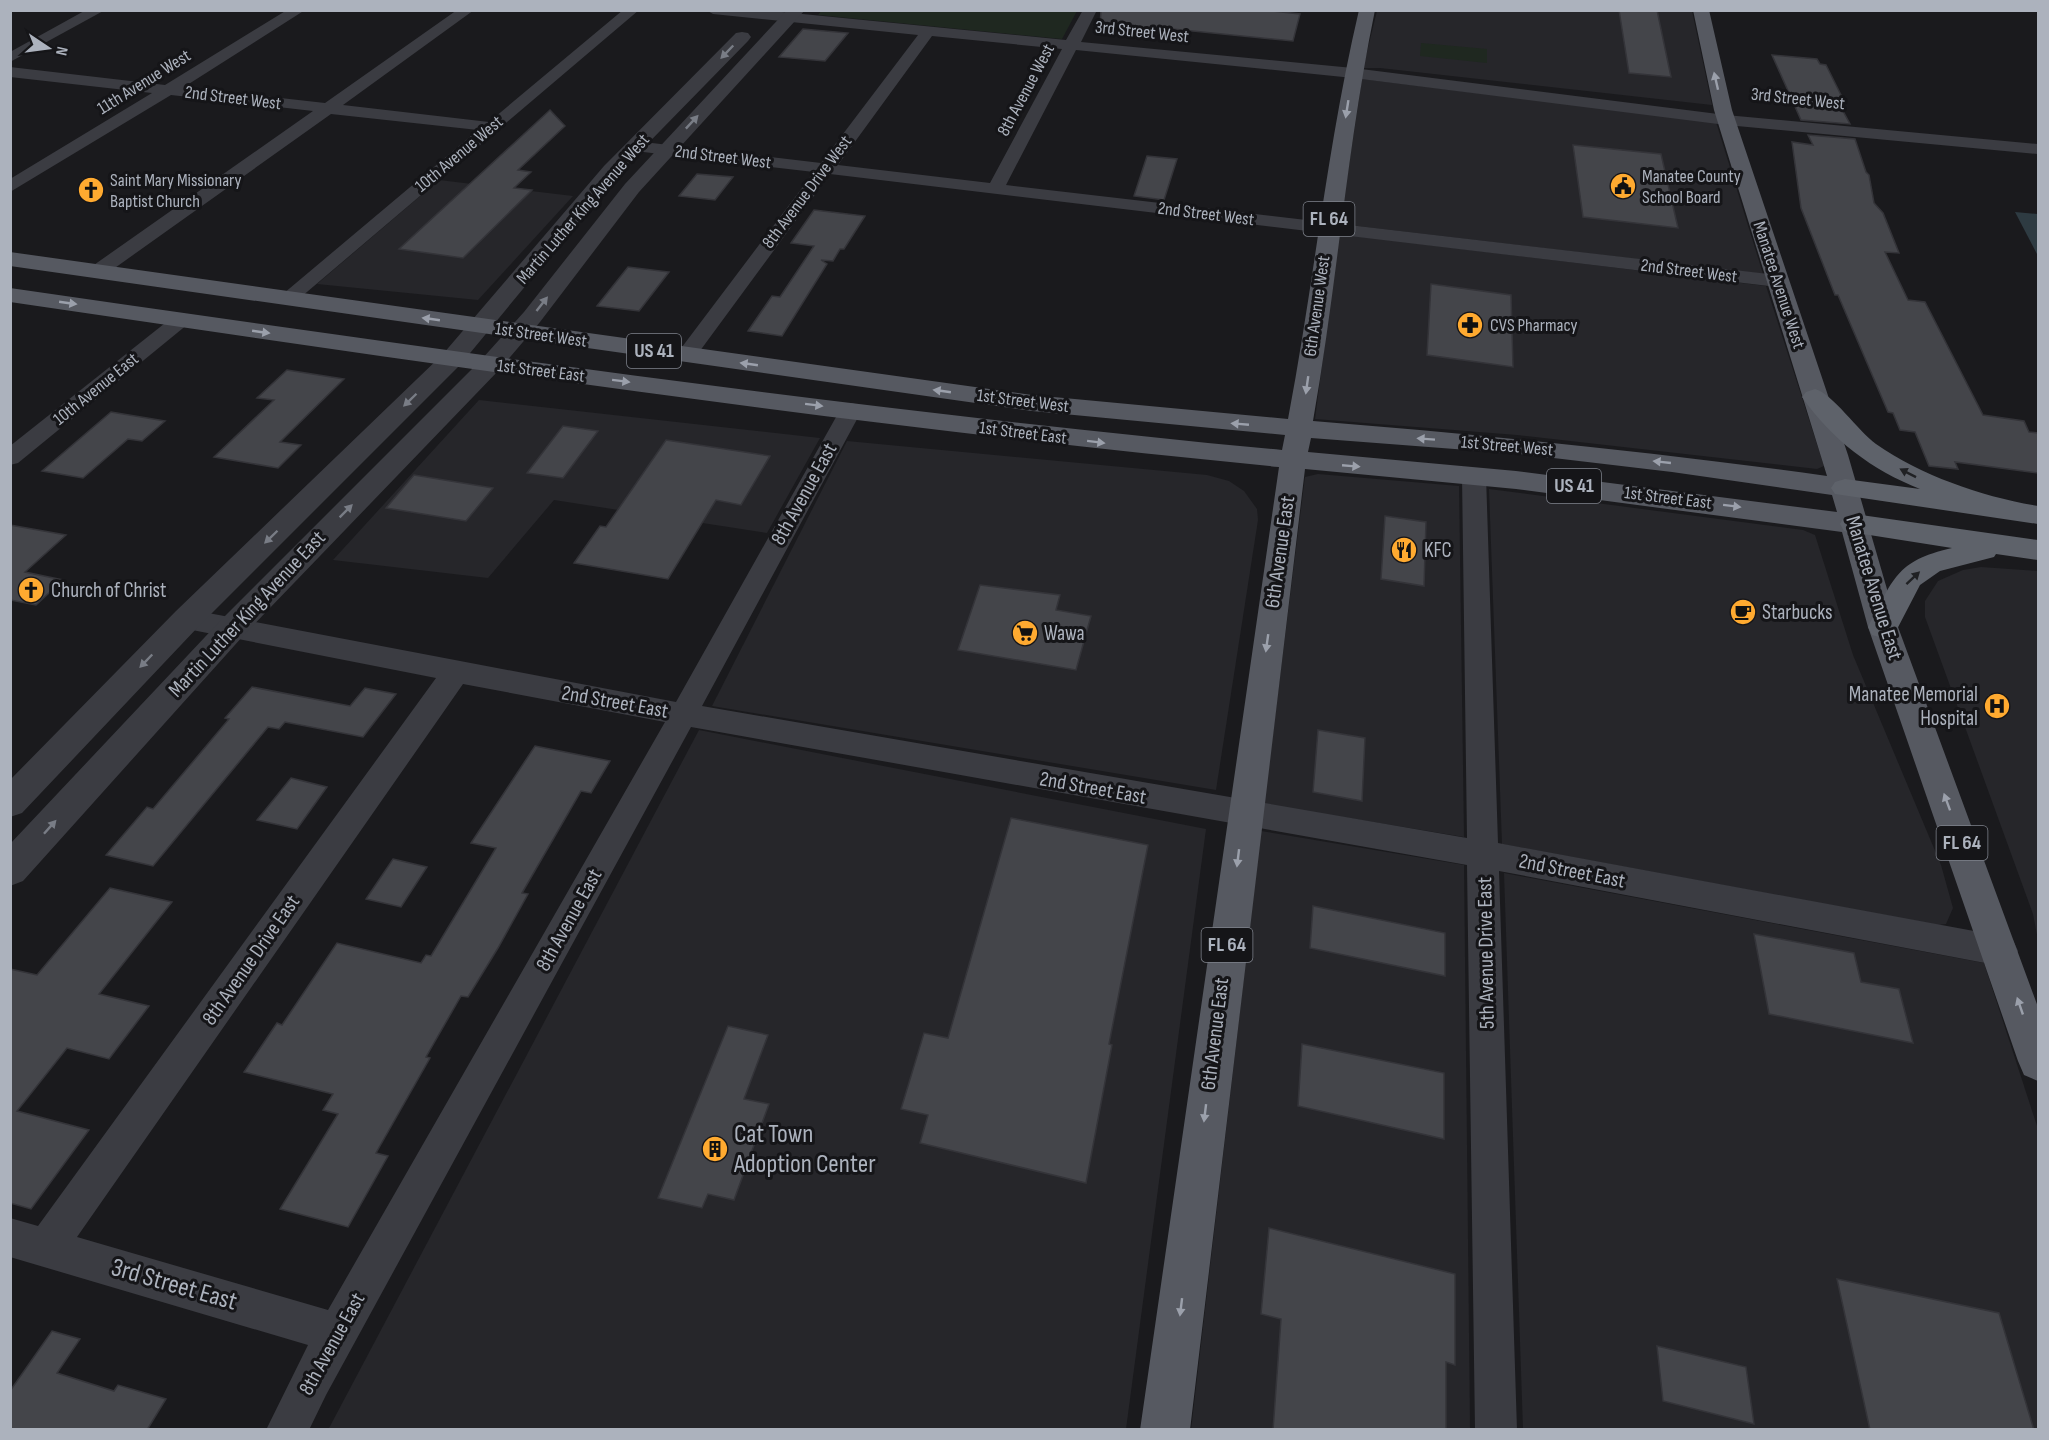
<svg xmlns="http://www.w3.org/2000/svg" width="2049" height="1440" viewBox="0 0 2049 1440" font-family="'Sofia Sans Condensed',sans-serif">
<rect width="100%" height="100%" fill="#1a1a1d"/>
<g fill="#26262a">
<polygon points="1377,11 1692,11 1712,105 1380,68 1363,68"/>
<polygon points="1362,79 1716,122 1763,274 1340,224"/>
<polygon points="439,180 573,196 478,300 317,284"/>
<polygon points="1339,234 1766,286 1824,466 1817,469 1517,435 1315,419"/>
<polygon points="479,400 820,438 767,533 554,500 488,578 333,560"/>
<polygon points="847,441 1207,475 1229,481 1244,491 1257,509 1258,520 1216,790 712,706"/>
<polygon points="1318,474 1459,486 1464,837 1264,804 1305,477"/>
<polygon points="1489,489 1803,530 1815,535 1853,655 1941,865 1953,908 1946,924 1938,925 1502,844"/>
<polygon points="1981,567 2038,571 2038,940 2033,914 1925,617 1925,601 1938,581 1963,570"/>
<polygon points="699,730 1206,829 1126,1429 328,1430"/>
<polygon points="1261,831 1464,865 1470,1429 1191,1430"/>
<polygon points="1504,873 1984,963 2038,1129 2038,1429 1523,1429"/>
</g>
<g fill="#1f2820">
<polygon points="822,10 1077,10 1077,11 1062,39 818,15"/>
<polygon points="1421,43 1487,49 1487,63 1420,56"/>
</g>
<polygon fill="#2e3b42" points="2015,212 2038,214 2038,256"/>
<g fill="#44454a" stroke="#343439" stroke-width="1.5">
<polygon points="1101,10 1264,10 1300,14 1293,41 1173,29 1171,34 1100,27"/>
<polygon points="1619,10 1657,10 1671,77 1629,73"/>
<polygon points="803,29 848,33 825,61 779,57"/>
<polygon points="1772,55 1817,59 1820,64 1826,65 1844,101 1837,100 1850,124 1801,120"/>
<polygon points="550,110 565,126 518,170 531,172 514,188 532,190 463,258 399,249"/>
<polygon points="1808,135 1855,139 1866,172 1869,175 1874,203 1883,213 1899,253 1885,252 1908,300 1925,302 1983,415 2024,421 2029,432 2038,433 2038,473 1955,462 1958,469 1929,466 1915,432 1900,430 1893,413 1888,412 1838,295 1835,295 1801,208 1792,142 1813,145"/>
<polygon points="1573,145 1661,154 1678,228 1583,217"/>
<polygon points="1147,156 1177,159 1164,200 1134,196"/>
<polygon points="697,174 733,177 715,200 679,196"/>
<polygon points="814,210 865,216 844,249 840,249 833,261 821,260 827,264 782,336 748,331 772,296 780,297 814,246 791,243"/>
<polygon points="628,267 669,272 639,311 597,306"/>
<polygon points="1431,284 1511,295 1513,367 1427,355"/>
<polygon points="287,370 344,379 280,442 301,445 278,468 214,457 274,400 257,398"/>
<polygon points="111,412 165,421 142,441 128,439 83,478 42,471"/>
<polygon points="563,426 598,431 563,478 527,473"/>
<polygon points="666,440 770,456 741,505 716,500 668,579 574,563 600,526 606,527"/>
<polygon points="414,475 493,488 466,521 386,508"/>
<polygon points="1385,516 1426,522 1424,586 1381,579"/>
<polygon points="10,525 66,535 25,572 63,580 36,605 10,600"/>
<polygon points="980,585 1060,595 1056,610 1091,616 1076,670 958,650"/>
<polygon points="252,687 350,706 365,688 396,694 363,737 285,722 279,729 268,727 153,866 106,855 147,807 153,809 229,719 225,718"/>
<polygon points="1318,730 1365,738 1362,801 1313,792"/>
<polygon points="535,746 610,761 591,793 581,791 522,893 528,894 498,948 468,997 461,996 426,1057 430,1058 376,1153 388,1156 348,1227 280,1209 338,1114 323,1110 333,1094 244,1072 277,1023 282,1025 337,943 421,963 426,955 431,956 496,848 471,843"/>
<polygon points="291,778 327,787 297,829 257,820"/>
<polygon points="1011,818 1148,845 1109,1044 1112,1045 1086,1183 920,1143 928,1115 901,1109 924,1033 948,1038"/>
<polygon points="393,859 427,867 401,907 366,899"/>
<polygon points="110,888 172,902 99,994 149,1006 109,1059 67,1048 17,1111 89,1130 31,1209 10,1203 10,969 37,975"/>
<polygon points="1313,906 1445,933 1445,976 1310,948"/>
<polygon points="1754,934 1854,953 1861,982 1899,989 1913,1043 1769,1014"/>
<polygon points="728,1026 768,1035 744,1099 769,1104 734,1200 708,1194 702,1208 658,1198"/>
<polygon points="1302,1044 1444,1073 1444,1139 1298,1106"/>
<polygon points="1269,1228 1455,1274 1455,1365 1446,1362 1446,1430 1273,1430 1281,1319 1261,1314"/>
<polygon points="1837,1279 1999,1313 2034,1430 1870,1430"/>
<polygon points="52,1331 80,1339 57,1373 114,1391 118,1385 166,1399 147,1430 10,1430 10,1391"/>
<polygon points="1657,1346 1746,1367 1754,1424 1663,1401"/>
</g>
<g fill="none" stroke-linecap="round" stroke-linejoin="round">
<g fill="#3b3c42" fill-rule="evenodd">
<polygon points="86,10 105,10 10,62 10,52"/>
<polygon points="287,10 305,10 184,87 325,103 457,10 474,10 343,105 489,122 623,10 639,10 294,303 280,303 277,299 478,130 331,114 105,275 98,277 88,271 91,267 313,111 171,95 10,192 10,179 152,93 10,77 10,67 165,85"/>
<path d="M706,10H762L1066,40L1083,10H1097L1081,42L1353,68L1726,115L2038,144V154L1726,125L1353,78L1076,50L1006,185L1777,275L1787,281L1777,287L830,174L694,359H680L676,355L814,172L635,151L626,146L629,142L635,141L821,163L918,35L713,14ZM932,36L1062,49L990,183L838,165Z"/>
<polygon points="181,314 188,316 191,320 188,324 18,463 10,465 10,446 174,316"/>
<path d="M851,403L859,405L862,410L702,706L1467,838L1462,476L1466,471L1474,468L1482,471L1486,476L1498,843L2001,936L2013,940L2018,951L2013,962L2001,966L1499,871L1517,1430H1475L1467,865L691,727L326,1395L309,1430H266L308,1345L10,1257V1218L38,1226L436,678L187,629L178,626L174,619L178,612L187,609L676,702L840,410L843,405ZM463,684L665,722L328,1310L77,1237Z"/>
</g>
<g fill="#3b3c42" fill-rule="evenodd">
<polygon points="787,10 805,10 639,192 540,322 499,370 243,636 23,881 10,886 10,844 221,620 481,360 524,312 625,184"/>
<polygon points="742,32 748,33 751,37 748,41 618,174 461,364 198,627 22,813 10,817 10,780 176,611 443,354 604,166 736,33"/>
</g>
<path fill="#565961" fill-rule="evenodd" d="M1359,10H1375C1347,146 1337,285 1313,421C1486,435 1656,452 1827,476L1714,110L1693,10H1709L1732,110L1848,455L1898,627L2038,1007V1081L2024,1075L2018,1061L1868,627L1842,532L1516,489L1305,469L1190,1430H1140L1279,467C854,426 432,364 10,302V288C433,349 856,410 1282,450L1285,435L1032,411L10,266V252L1032,395L1288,419C1314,283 1327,146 1359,10ZM1311,438L1520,454L1672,472L1832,495L1837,512L1516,471L1308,452Z"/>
<g fill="#5e626a" fill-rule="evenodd">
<path d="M1815,389C1832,393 1858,431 1876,444C1922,476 1983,497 2038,506V524L1835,494L1831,488L1835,482L1845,479L1920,489C1872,470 1832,440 1802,397L1806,392Z"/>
<path d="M1854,514L2038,540V560L1996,554L1994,557L1940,571L1920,585L1894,635L1883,638L1872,635L1868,627C1894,579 1895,561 1952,548L1844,531L1840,524L1844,517Z"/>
</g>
</g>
<defs><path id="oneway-solid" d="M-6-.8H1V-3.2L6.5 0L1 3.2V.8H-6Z" transform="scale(1.5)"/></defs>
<g fill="#797d86">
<use href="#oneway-solid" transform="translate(727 52) rotate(134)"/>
<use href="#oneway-solid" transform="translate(692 122) rotate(-47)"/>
<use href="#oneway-solid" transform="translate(542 304) rotate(-52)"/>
<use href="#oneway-solid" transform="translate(410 400) rotate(136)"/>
<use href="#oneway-solid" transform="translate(346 511) rotate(-45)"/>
<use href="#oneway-solid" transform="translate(271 537) rotate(136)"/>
<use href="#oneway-solid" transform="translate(146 661) rotate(134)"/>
<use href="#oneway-solid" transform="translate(50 827) rotate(-48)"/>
</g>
<g fill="#9ba0ab">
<use href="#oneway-solid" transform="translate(1716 81) rotate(-103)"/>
<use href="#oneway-solid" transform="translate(1347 109) rotate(99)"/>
<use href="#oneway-solid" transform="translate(68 303) rotate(8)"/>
<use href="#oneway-solid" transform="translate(431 319) rotate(-172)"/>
<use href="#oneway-solid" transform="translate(261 332) rotate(8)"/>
<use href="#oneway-solid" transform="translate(749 364) rotate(-172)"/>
<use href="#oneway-solid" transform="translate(621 381) rotate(7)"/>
<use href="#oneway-solid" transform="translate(1307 385) rotate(98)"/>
<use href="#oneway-solid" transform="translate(942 391) rotate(-172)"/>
<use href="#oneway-solid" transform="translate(814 405) rotate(7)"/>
<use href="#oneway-solid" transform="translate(1240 424) rotate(-175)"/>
<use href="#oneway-solid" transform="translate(1426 439) rotate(-176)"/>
<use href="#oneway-solid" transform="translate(1096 442) rotate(7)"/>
<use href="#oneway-solid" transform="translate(1662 462) rotate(-174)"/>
<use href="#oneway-solid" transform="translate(1351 466) rotate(5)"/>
<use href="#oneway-solid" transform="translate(1732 506) rotate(7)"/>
<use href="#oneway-solid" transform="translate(1267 643) rotate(98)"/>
<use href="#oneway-solid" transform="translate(1947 802) rotate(-110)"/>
<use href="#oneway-solid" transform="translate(1238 858) rotate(97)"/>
<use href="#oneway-solid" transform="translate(2020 1006) rotate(-109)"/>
<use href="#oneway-solid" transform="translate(1205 1113) rotate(97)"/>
<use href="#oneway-solid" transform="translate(1181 1307) rotate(97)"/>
</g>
<g fill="#202124">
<use href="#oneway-solid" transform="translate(1908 473) rotate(-153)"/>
<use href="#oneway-solid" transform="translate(1913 578) rotate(-43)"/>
</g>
<defs>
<g id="civic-disc" transform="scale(1.35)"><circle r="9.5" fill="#ffaa30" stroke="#151518"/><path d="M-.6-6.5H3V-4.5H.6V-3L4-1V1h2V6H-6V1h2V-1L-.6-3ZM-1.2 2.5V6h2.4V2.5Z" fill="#111"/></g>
<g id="church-disc" transform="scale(1.35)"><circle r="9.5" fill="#ffaa30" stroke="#151518"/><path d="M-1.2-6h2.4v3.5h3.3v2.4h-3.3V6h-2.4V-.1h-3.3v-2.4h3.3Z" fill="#111"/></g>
<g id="pharmacy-disc" transform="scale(1.35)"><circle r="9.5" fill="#ffaa30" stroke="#151518"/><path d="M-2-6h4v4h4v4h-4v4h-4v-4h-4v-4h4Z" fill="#111"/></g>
<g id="restaurant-disc" transform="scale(1.35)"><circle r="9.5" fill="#ffaa30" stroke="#151518"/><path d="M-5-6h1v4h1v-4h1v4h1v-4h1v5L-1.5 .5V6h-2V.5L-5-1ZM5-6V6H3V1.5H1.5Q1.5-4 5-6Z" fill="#111"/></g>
<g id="cafe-disc" transform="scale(1.35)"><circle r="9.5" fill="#ffaa30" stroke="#151518"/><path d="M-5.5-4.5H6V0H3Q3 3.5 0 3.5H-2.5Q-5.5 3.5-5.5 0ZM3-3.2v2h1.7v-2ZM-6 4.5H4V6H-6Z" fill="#111"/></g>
<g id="supermarket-disc" transform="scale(1.35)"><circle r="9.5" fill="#ffaa30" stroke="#151518"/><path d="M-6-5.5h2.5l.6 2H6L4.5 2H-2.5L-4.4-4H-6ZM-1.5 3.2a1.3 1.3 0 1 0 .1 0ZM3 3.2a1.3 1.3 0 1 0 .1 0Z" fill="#111"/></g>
<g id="hospital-disc" transform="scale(1.35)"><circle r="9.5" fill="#ffaa30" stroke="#151518"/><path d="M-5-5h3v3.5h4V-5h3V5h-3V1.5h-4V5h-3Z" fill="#111"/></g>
<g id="building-disc" transform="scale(1.35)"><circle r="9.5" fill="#ffaa30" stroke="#151518"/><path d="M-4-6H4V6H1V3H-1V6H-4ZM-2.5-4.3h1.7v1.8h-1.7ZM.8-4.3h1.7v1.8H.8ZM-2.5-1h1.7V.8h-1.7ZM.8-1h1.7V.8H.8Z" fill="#111"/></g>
</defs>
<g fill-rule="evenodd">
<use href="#civic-disc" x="1623" y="186"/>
<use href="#church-disc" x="91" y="190"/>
<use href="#pharmacy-disc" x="1470" y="325"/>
<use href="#restaurant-disc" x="1404" y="550"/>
<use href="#church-disc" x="31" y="590"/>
<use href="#cafe-disc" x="1743" y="612"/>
<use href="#supermarket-disc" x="1025" y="633"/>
<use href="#hospital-disc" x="1997" y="706"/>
<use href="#building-disc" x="715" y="1149"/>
</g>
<g text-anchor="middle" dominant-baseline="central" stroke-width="6" stroke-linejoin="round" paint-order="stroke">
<g font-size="18" fill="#acb2bd" stroke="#151518">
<text transform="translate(1142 32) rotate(6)">3rd Street West</text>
<text transform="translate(144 82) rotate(-32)">11th Avenue West</text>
<text transform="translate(1026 90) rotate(-62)">8th Avenue West</text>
<text transform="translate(233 98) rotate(7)">2nd Street West</text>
<text transform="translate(1798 99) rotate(6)">3rd Street West</text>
<text transform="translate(459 154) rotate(-40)">10th Avenue West</text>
<text transform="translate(723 157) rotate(7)">2nd Street West</text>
<text transform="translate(807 192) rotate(-53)">8th Avenue Drive West</text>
<text transform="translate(583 209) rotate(-49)">Martin Luther King Avenue West</text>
<text transform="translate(1206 214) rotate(7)">2nd Street West</text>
<text transform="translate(1689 271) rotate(7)">2nd Street West</text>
<text transform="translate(1779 285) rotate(72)">Manatee Avenue West</text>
<text transform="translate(1317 306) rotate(-82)">6th Avenue West</text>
<text transform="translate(541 335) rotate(8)">1st Street West</text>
<text transform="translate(541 371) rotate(7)">1st Street East</text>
<text transform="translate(96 389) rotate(-39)">10th Avenue East</text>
<text transform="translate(1023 401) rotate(7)">1st Street West</text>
<text transform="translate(1023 433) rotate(7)">1st Street East</text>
<text transform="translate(1507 446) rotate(5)">1st Street West</text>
<text transform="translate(1668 498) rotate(7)">1st Street East</text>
</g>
<g font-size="18" fill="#acb2bd" stroke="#151518" text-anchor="start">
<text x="1642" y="176">Manatee County<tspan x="1642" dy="21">School Board</tspan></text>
<text x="110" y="180">Saint Mary Missionary<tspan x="110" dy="21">Baptist Church</tspan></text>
<text x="1490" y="325">CVS Pharmacy</text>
</g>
<g fill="#151518" stroke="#7f838c" stroke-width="1.5">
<rect x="1303.5" y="202" width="51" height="34" rx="4.5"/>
<rect x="627" y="334" width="54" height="34" rx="4.5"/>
<rect x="1547" y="469" width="54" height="34" rx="4.5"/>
<rect x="1936.5" y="826" width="51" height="34" rx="4.5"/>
<rect x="1201.5" y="928" width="51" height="34" rx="4.5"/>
</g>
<g font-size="20" font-weight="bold" fill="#acb2bd">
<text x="1329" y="219">FL 64</text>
<text x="654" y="351">US 41</text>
<text x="1574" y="486">US 41</text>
<text x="1962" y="843">FL 64</text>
<text x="1227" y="945">FL 64</text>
</g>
<g font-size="21" fill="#acb2bd" stroke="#151518">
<text transform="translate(804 494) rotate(-61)">8th Avenue East</text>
<text transform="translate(1280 552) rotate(-82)">6th Avenue East</text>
<text transform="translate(1874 588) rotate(73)">Manatee Avenue East</text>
<text transform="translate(247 614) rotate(-47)">Martin Luther King Avenue East</text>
<text transform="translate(615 702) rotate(10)">2nd Street East</text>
<text transform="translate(1093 788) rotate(10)">2nd Street East</text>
<text transform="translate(1572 871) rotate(11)">2nd Street East</text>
<text transform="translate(569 920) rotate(-61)">8th Avenue East</text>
<text transform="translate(1486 953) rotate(-91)">5th Avenue Drive East</text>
<text transform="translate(251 960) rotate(-55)">8th Avenue Drive East</text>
<text transform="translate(1215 1034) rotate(-83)">6th Avenue East</text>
<text transform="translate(332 1344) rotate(-61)">8th Avenue East</text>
</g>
<g font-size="21" fill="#acb2bd" stroke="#151518" text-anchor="start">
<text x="1424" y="550">KFC</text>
<text x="51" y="590">Church of Christ</text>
<text x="1762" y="612">Starbucks</text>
<text x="1044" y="633">Wawa</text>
<text x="1978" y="694" text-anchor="end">Manatee Memorial<tspan x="1978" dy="24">Hospital</tspan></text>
</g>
<g font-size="26" fill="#acb2bd" stroke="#151518" text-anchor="start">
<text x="734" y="1134">Cat Town<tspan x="734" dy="30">Adoption Center</tspan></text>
</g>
<g font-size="26" fill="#acb2bd" stroke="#151518">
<text transform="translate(174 1285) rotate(16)">3rd Street East</text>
</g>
</g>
<rect width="2049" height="1440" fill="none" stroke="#acb2bd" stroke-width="24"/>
<g transform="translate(48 48) rotate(103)" stroke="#151518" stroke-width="4.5" paint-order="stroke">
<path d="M0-4.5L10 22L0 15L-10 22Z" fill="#acb2bd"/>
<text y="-9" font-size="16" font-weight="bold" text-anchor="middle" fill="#acb2bd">N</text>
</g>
</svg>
